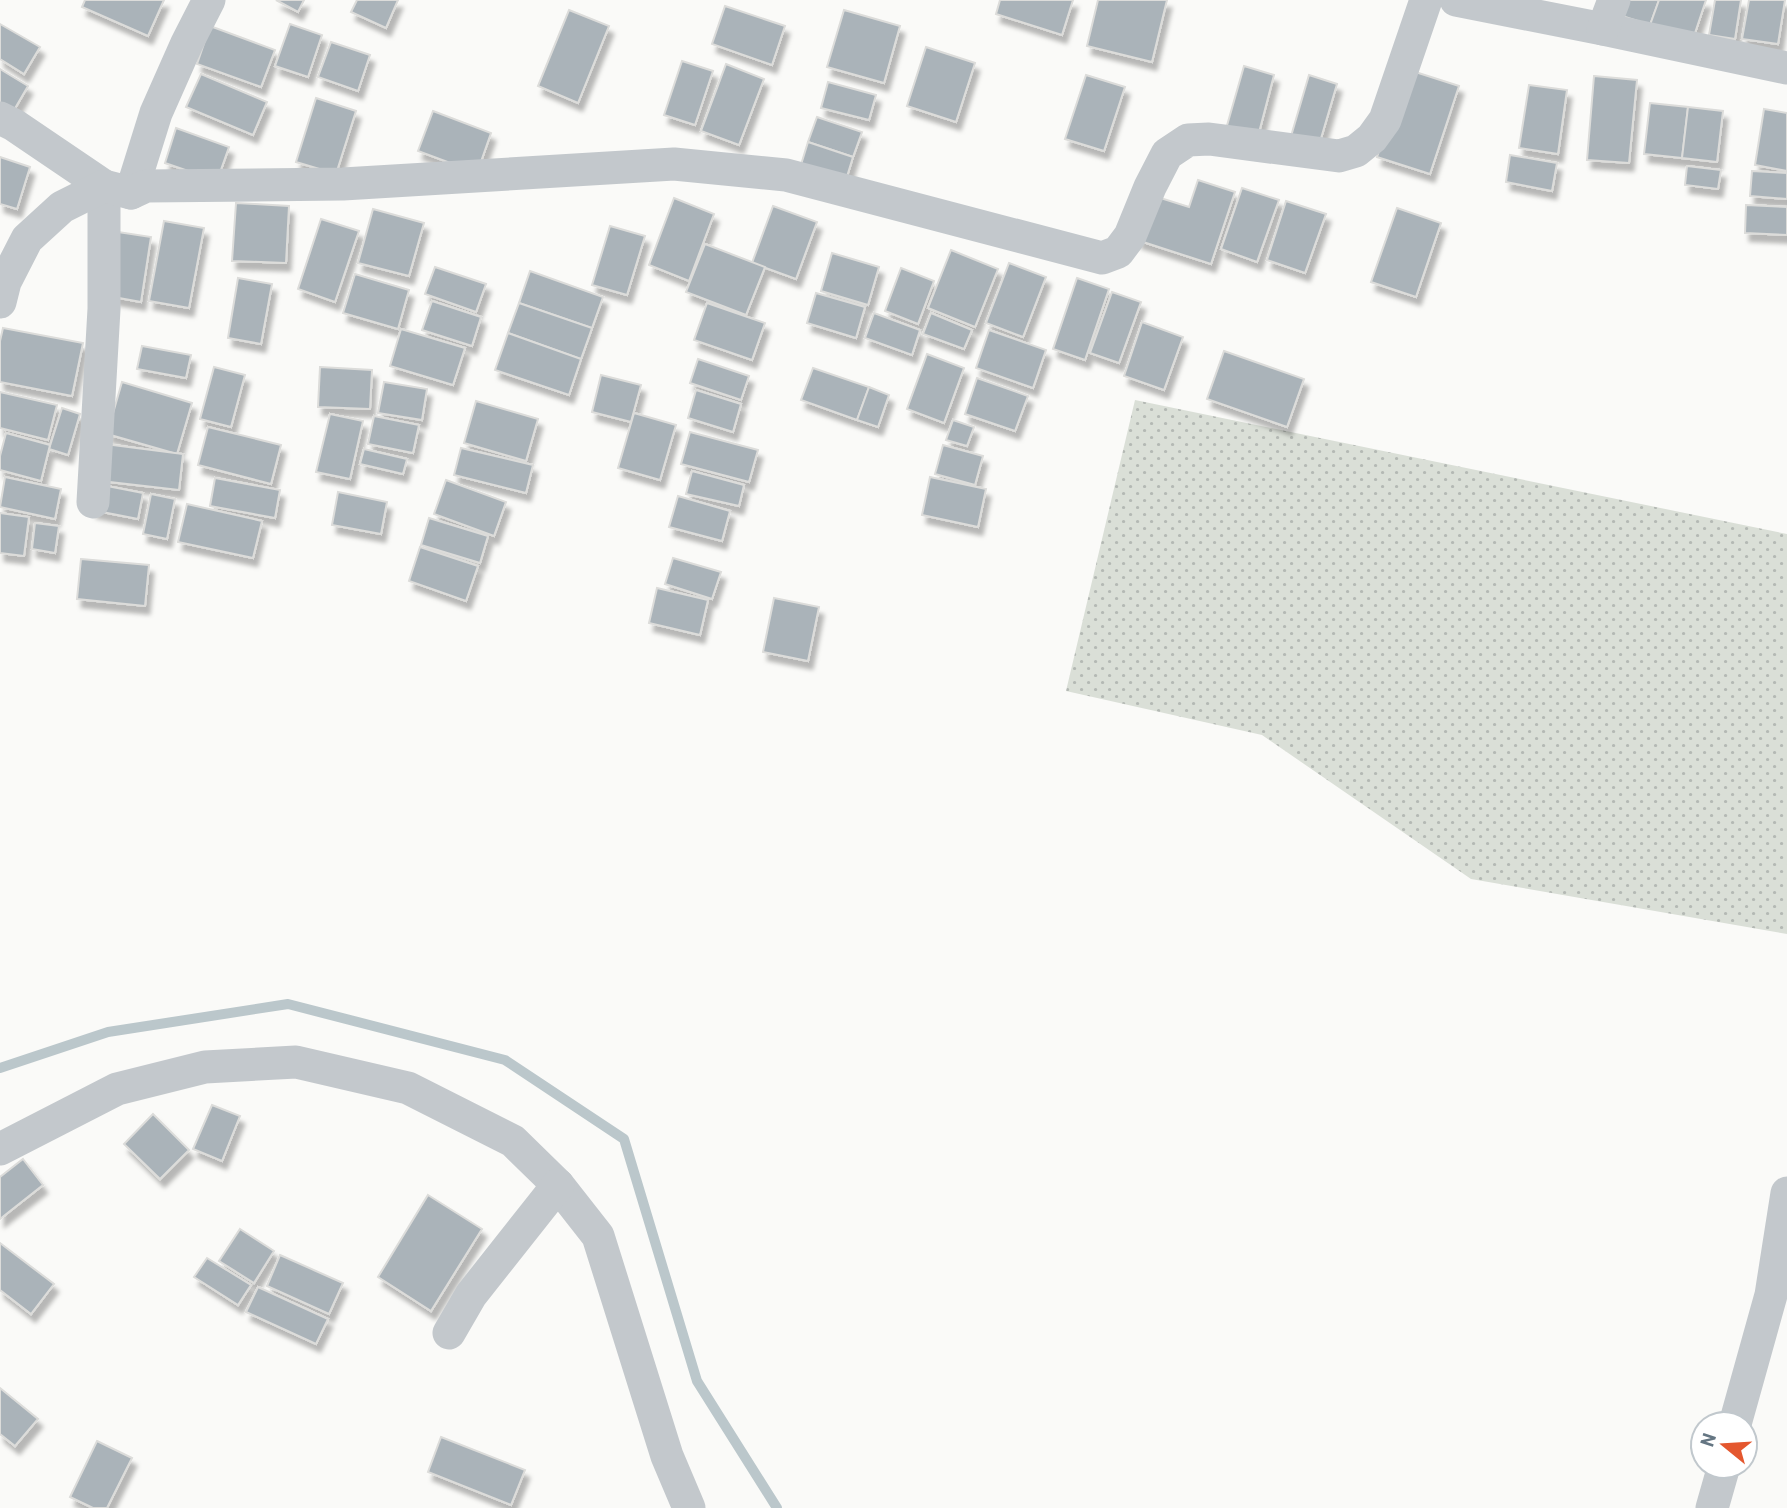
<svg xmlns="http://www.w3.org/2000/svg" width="1787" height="1508" viewBox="0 0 1787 1508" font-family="Barlow,sans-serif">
<defs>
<pattern id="grass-dots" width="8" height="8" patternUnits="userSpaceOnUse" patternTransform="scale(1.75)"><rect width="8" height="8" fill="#dadfd7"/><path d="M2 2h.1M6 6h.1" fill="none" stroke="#b4b9b4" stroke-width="1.8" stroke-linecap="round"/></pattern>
<filter id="shadow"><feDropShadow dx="4.5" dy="8" stdDeviation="2" flood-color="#0004"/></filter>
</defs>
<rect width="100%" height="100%" fill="#fafaf8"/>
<polygon fill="url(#grass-dots)" points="1135,400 1787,534 1787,934 1471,879 1262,735 1066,691"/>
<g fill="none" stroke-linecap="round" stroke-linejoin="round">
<polyline stroke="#bbc7cb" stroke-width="10" points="0,1068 108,1032 288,1004 505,1060 624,1139 697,1381 777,1508"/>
</g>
<g fill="#aab3b9" stroke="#dcdcda" stroke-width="2" filter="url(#shadow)">
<polygon points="85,0 164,0 148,36 82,7"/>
<polygon points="276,0 304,0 298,12"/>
<polygon points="357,0 398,0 386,28 351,12"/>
<polygon points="1000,0 1073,0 1062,35 996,14"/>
<polygon points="1098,0 1167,0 1152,62 1087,46"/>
<polygon points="1624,0 1659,0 1650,25 1619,15"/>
<polygon points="1659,0 1706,0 1693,39 1650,25"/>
<polygon points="1715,0 1741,0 1735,39 1709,35"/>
<polygon points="1749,0 1785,0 1778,44 1742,39"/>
<polygon points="725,6 785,26 772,65 712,44"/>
<polygon points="569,10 609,26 578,103 538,86"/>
<polygon points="844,10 900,26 884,83 827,67"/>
<polygon points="0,24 40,47 24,74 0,59"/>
<polygon points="290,24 322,35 308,77 275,66"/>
<polygon points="210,26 275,50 261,87 197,64"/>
<polygon points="331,42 370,55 358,91 318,77"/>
<polygon points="926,47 975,63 956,122 907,106"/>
<polygon points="682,61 713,71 695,125 664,115"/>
<polygon points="726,64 764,79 739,145 701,131"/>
<polygon points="1244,66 1274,75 1256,144 1224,136"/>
<polygon points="0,69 28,86 10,117 0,111"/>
<polygon points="1406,69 1459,86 1430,174 1377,157"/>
<polygon points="201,74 267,102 253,135 186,107"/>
<polygon points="1086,75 1125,87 1104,151 1065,139"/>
<polygon points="1309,75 1337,84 1317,152 1289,143"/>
<polygon points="1594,76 1637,80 1629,163 1587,160"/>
<polygon points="828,82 876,95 869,120 821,108"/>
<polygon points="1529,85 1567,90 1558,154 1519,148"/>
<polygon points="316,98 356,111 336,174 296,162"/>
<polygon points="1650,103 1688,107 1682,158 1644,154"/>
<polygon points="1688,107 1723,111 1717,162 1682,158"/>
<polygon points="1764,109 1787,113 1787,171 1755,165"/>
<polygon points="433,111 491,133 477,173 418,151"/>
<polygon points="817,117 862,132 853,157 808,142"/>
<polygon points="176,128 229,147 217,181 165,163"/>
<polygon points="808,142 853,157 845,183 800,168"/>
<polygon points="1510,155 1557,163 1552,191 1506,182"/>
<polygon points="0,157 30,167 17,209 0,204"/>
<polygon points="1687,166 1721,170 1718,189 1685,185"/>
<polygon points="1752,171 1787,173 1787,199 1750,196"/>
<polygon points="1198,180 1235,192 1211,264 1137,240 1151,195 1189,207"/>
<polygon points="1242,188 1279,200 1257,262 1221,249"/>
<polygon points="674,198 714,214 689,281 649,265"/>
<polygon points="1286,201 1326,214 1305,273 1267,260"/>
<polygon points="236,203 289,206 286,263 232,261"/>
<polygon points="1746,205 1787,207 1787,235 1745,233"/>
<polygon points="773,206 817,222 796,279 752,263"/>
<polygon points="1397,208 1441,223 1416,297 1371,282"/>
<polygon points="373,209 424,223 409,276 358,263"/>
<polygon points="321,219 359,231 335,302 298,289"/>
<polygon points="164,221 204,228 189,308 149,301"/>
<polygon points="610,226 645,236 627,295 592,285"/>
<polygon points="118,232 151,237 141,302 108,296"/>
<polygon points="705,244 765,267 746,315 686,292"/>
<polygon points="951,250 998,269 975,327 928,308"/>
<polygon points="832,253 879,267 868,305 821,291"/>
<polygon points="1009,263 1046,277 1023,337 986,323"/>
<polygon points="435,267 486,284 476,312 425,294"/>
<polygon points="901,268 934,281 918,324 885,311"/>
<polygon points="530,271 603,297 592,328 519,303"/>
<polygon points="355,274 409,290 398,329 343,313"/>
<polygon points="238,278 272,284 261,344 228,338"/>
<polygon points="1077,278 1109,289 1085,360 1053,349"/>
<polygon points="1112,292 1141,302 1119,363 1090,353"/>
<polygon points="816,293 865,307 856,338 807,323"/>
<polygon points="432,301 481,317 472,346 422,330"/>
<polygon points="519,303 592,328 581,359 508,333"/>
<polygon points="707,303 765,323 752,360 694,340"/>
<polygon points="874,313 920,330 912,355 865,338"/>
<polygon points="931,313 972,330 964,349 923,334"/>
<polygon points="1142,322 1183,337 1164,390 1124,376"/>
<polygon points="3,328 83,343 72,396 0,382 0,341"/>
<polygon points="401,329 465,348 453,385 390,366"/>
<polygon points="989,330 1046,350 1033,388 976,368"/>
<polygon points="508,333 581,359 569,395 495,370"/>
<polygon points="142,346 191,355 186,378 137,369"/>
<polygon points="1224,351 1304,379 1287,427 1207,399"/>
<polygon points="927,354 964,368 944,423 907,409"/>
<polygon points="698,359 749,376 741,400 690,383"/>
<polygon points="214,367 245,375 231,427 200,419"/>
<polygon points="320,367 372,370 370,409 318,407"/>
<polygon points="813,368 869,387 857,420 801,400"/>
<polygon points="601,375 641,385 631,422 592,412"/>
<polygon points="977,378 1028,396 1015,431 965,414"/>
<polygon points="122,382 192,403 177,454 107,434"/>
<polygon points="384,382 427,389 422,420 378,413"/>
<polygon points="869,387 889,395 878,427 857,420"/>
<polygon points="696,390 741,404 733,432 688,418"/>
<polygon points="0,392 57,405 48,440 0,428"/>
<polygon points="476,401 538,419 526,461 464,443"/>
<polygon points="62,408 80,414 68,455 49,449"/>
<polygon points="634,413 676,425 660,480 618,468"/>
<polygon points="330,414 363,421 350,479 316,472"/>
<polygon points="374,416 419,425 413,453 368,444"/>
<polygon points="953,420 974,427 967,446 946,440"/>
<polygon points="208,427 281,445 271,484 198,465"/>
<polygon points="690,432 758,450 749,482 681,464"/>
<polygon points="6,433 50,445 41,481 0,470 0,456"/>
<polygon points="105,444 183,454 179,490 101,481"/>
<polygon points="943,445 983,456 975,485 935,474"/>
<polygon points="461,448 533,465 526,493 454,475"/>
<polygon points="364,449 407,459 403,474 360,464"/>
<polygon points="692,471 744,485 739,506 686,494"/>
<polygon points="5,477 61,489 55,519 0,507"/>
<polygon points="930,477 986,489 978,527 922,515"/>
<polygon points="215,478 280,490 275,518 210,506"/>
<polygon points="446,480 506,502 494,536 434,514"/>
<polygon points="97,484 143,493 138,519 92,510"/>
<polygon points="338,492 387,502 381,534 332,525"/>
<polygon points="151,494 175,499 167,539 143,534"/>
<polygon points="678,496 730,511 722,541 669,527"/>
<polygon points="187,504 262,521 253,558 178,542"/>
<polygon points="0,513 29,517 24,556 0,553"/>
<polygon points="429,518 488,536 480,563 421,545"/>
<polygon points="35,523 59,526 55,553 32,549"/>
<polygon points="420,547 478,566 466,601 409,581"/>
<polygon points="673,558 721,572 712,599 665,584"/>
<polygon points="81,559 149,565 145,606 77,599"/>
<polygon points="657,588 708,600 700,635 649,623"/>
<polygon points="774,598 819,607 808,661 763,652"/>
<polygon points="212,1105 240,1116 222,1161 193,1149"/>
<polygon points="153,1114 189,1150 160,1179 124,1144"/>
<polygon points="23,1159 43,1185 0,1219 0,1177"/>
<polygon points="428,1195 482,1229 431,1311 378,1277"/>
<polygon points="240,1229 274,1251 254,1283 219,1261"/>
<polygon points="0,1243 54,1284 31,1314 0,1290"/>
<polygon points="280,1255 343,1283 329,1314 267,1286"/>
<polygon points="207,1258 251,1285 238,1305 194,1277"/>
<polygon points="258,1287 328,1319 316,1344 246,1312"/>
<polygon points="0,1388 38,1419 15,1446 0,1434"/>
<polygon points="441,1437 525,1470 511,1505 428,1472"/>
<polygon points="97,1441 132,1458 107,1508 93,1508 70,1497"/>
</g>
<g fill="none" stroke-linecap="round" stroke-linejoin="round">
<g stroke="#c3c8cc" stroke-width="33">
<polyline points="1456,0 1603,29 1787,68"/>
<polyline points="1603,29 1614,0"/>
<polyline points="0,118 14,125 104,186 104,309 93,502"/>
<polyline points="131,193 156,113 187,43 209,0"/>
<polyline points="0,302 5,282 27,239 62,207 104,186 131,193 146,186 343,184 674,164 786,175 1102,258 1118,252 1130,236 1150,187 1167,154 1188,140 1209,139 1339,156 1356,151 1372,138 1385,120 1426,0"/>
<polyline points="0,1149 117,1089 205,1067 296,1062 408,1088 513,1141 558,1185 598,1236 667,1456 689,1508"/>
<polyline points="449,1333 471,1295 558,1185"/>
<polyline points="1735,1424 1771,1295 1787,1193"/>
<polyline points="1712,1508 1724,1466"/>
</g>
</g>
<g transform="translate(1724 1445) rotate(288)"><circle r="33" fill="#ffffff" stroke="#c1c8cd" stroke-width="2"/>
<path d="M0-5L12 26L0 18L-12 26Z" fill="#e4572e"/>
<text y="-10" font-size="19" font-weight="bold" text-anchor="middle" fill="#657683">N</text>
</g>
</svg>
